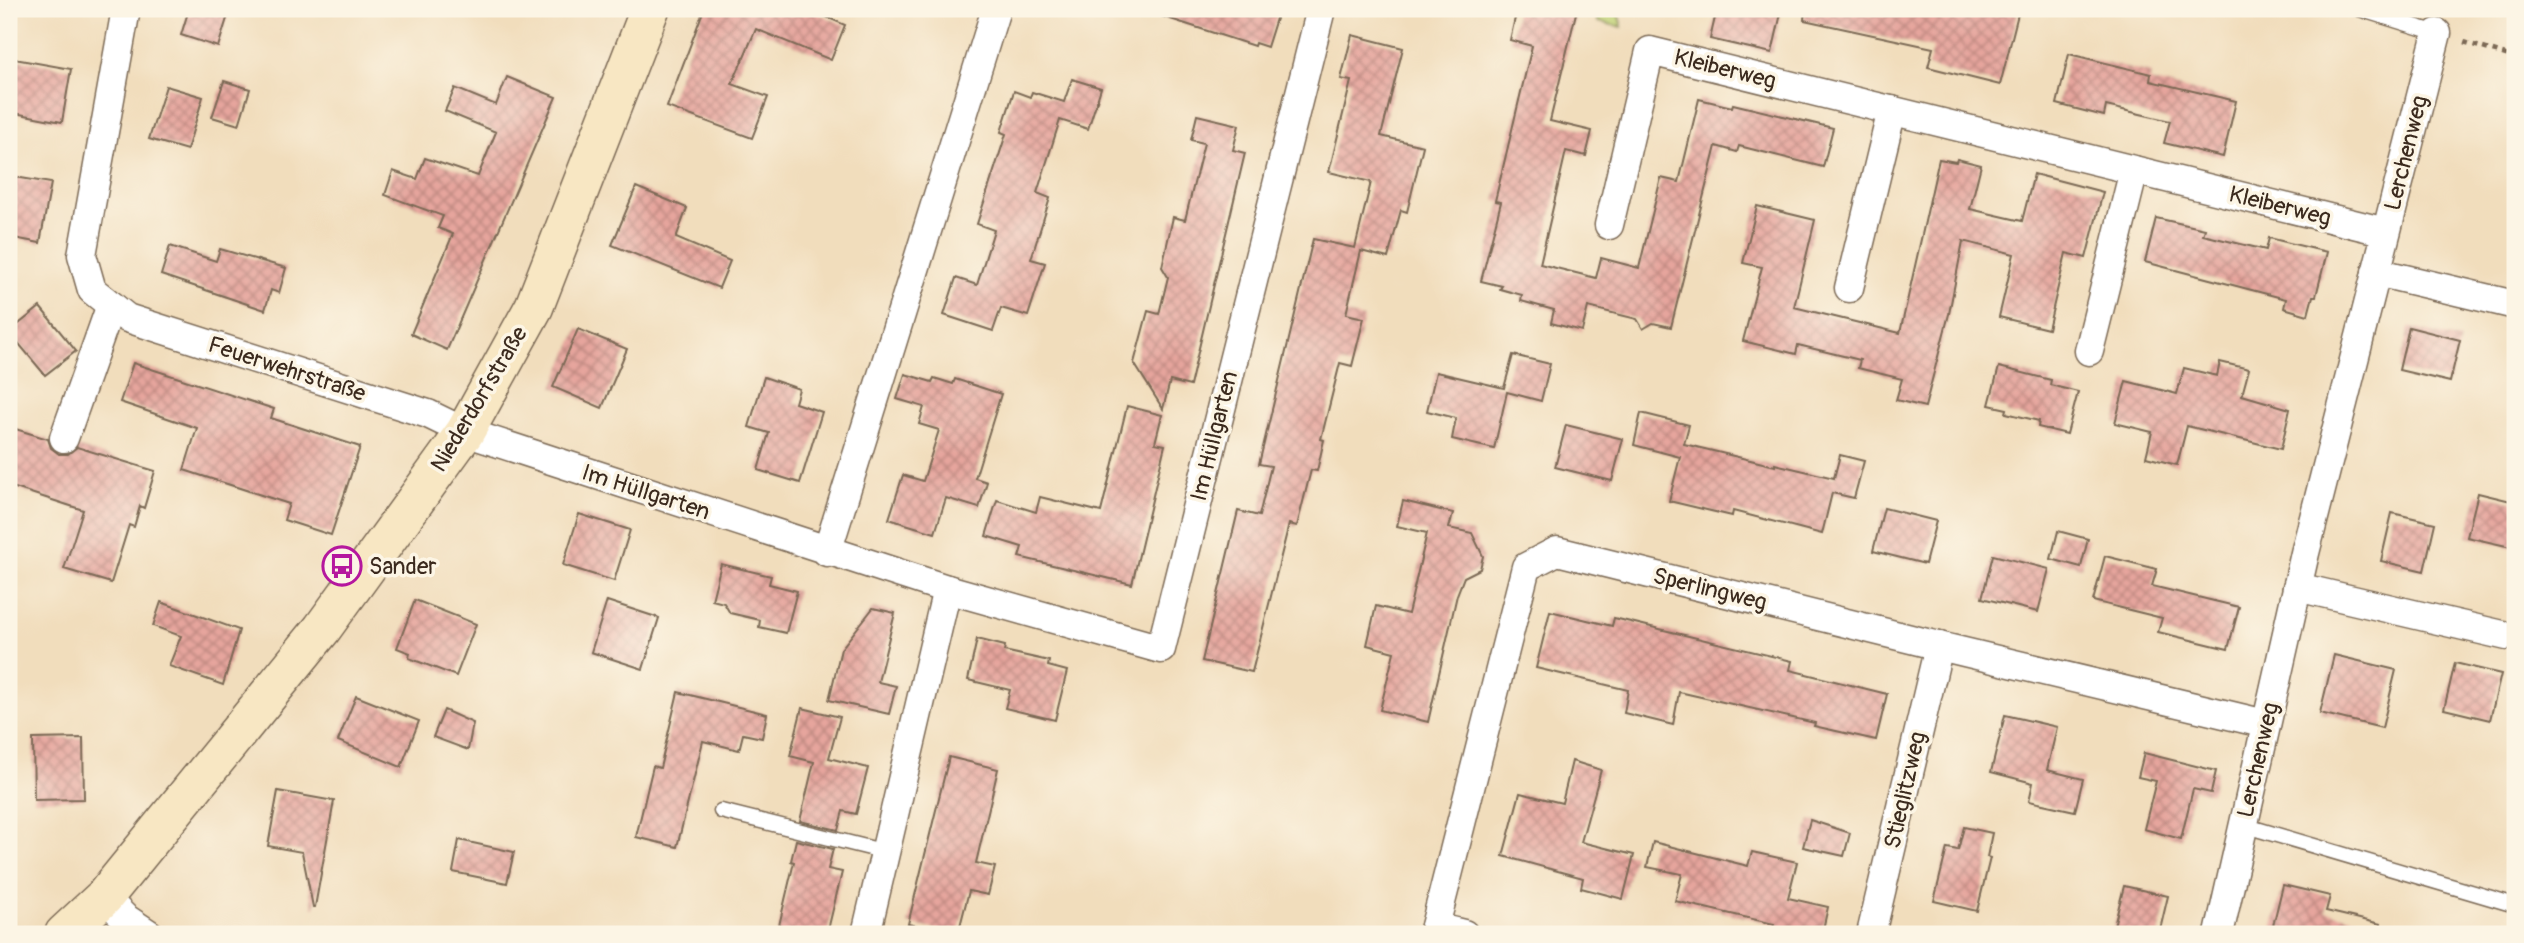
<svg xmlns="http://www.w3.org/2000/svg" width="2524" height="943" viewBox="0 0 2524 943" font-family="Pangolin,sans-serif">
<defs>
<pattern id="park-tufts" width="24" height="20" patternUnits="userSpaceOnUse" patternTransform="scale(1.75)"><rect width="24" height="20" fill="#c0d174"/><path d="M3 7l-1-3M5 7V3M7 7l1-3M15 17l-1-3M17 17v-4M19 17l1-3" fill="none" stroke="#a6b464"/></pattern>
<pattern id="building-cross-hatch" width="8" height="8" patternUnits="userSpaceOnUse" patternTransform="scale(1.75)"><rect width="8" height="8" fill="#e6a59d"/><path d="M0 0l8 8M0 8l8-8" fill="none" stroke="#bc877f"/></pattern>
</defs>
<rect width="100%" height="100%" fill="#fcf5e5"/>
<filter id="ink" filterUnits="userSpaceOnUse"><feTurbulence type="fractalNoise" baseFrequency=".0143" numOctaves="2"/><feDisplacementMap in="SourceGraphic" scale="14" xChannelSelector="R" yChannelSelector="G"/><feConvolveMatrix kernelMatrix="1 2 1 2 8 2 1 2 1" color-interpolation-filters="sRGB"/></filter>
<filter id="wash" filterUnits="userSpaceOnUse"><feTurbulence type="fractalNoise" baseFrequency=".00686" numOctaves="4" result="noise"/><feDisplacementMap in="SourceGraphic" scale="28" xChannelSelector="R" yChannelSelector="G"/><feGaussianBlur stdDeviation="1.57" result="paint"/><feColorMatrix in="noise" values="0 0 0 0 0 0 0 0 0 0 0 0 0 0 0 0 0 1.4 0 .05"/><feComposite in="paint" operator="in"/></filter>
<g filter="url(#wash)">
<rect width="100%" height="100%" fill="#f1ddbc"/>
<polygon fill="url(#park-tufts)" stroke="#7e7e49" stroke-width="2" points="1595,9 1617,9 1622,27 1598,22"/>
<g id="blocks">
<g fill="url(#building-cross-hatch)">
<polygon points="189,9 230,9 218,47 181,35"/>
<polygon points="704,9 808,9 845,25 831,60 756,29 732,84 768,97 752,138 667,107"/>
<polygon points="1156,9 1279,9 1267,47 1255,43 1254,46 1155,14"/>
<polygon points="1517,9 1577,9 1550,121 1592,131 1586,156 1566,151 1540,264 1596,278 1601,258 1639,268 1661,178 1679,182 1699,99 1732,107 1733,104 1833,128 1823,167 1739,146 1737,152 1716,146 1671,327 1653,323 1643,329 1637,319 1588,307 1582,331 1551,323 1554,310 1521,301 1522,295 1500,289 1502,286 1481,281 1501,202 1495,201 1532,46 1510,40"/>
<polygon points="1717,9 1782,9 1772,53 1710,39"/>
<polygon points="1805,9 1940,9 1963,15 1964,9 1999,9 2018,14 2000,85 1928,67 1933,48 1804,20"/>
<polygon points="1352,35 1403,48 1381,136 1423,146 1407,212 1401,210 1388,258 1361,251 1346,314 1364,318 1352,366 1340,363 1321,439 1324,440 1317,471 1311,470 1297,526 1289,524 1252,672 1202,661 1238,511 1259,516 1271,466 1259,464 1313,239 1355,248 1371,182 1329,172 1351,81 1341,79"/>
<polygon points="2069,54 2151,74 2150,81 2236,101 2223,157 2164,143 2170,121 2106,106 2104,116 2057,104"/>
<polygon points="9,58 71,69 62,122 9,112"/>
<polygon points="507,77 556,97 447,350 411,334 453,234 438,228 443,216 385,195 393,171 417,179 425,158 478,176 496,132 445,111 455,88 496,105"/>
<polygon points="1072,79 1101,88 1088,129 1060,120 1037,193 1050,198 1031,259 1045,263 1028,316 1001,308 993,331 944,315 956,278 977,285 994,230 977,224 1006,134 1001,132 1014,91 1030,97 1032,92 1064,102"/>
<polygon points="224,81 250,89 239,125 212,117"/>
<polygon points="166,86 203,97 187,150 149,139"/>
<polygon points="1197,115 1239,125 1233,150 1245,153 1190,386 1170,381 1163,409 1134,363 1148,311 1159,314 1168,277 1162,267 1173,217 1185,220 1204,143 1191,140"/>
<polygon points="1939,159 1956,162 1957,159 1981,165 1970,209 2022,221 2034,174 2103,192 2086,258 2066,253 2048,329 1999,317 2014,254 1963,241 1949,314 1925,407 1896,400 1902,379 1858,368 1860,360 1798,345 1796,354 1743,341 1762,267 1743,263 1757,206 1815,220 1794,307 1900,333"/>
<polygon points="9,176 51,183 40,243 9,237"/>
<polygon points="636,187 687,208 676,238 730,261 719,288 612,245"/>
<polygon points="2156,218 2205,229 2203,235 2266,250 2269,238 2327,252 2316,296 2313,296 2308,315 2284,308 2286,299 2145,262"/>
<polygon points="170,246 216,261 220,249 286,268 279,293 271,290 265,310 161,275"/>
<polygon points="40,307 76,351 45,375 9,332"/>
<polygon points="2409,327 2460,340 2450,382 2399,370"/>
<polygon points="578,329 627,349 602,408 553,387"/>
<polygon points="1513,355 1550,364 1541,401 1507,392 1494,449 1452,439 1456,418 1427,411 1436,372 1504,388"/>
<polygon points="2220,362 2249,369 2242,395 2290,409 2281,449 2187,426 2177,465 2146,457 2152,432 2115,423 2126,381 2177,394 2184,368 2217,376"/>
<polygon points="133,363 274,409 271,418 360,447 331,535 284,520 289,504 184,470 197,428 120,402"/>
<polygon points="1999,367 2051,380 2050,385 2078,392 2067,434 2038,427 2039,421 2006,413 2007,409 1989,405"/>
<polygon points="905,374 932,382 934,378 953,384 955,379 1001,394 975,478 987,482 979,508 946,498 935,533 889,519 903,475 923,481 939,430 919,424 924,407 897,399"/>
<polygon points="764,377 799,389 795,403 822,412 800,483 758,470 769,433 749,427"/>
<polygon points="1127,406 1162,415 1155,443 1165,445 1132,584 1019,557 1022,547 986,536 997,500 1036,512 1040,497 1101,512"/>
<polygon points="1641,413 1689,425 1684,444 1775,466 1775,464 1834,478 1840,455 1864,461 1854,498 1832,493 1822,534 1733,511 1732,516 1669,501 1680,457 1634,445"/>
<polygon points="1566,425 1623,439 1612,481 1555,467"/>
<polygon points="9,427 48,439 51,448 59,454 68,454 77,447 155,471 144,508 140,506 134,527 129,525 111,583 64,569 83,510 9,486"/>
<polygon points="2478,493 2515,502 2515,548 2467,537"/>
<polygon points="1403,501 1453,513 1449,528 1472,533 1483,556 1480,569 1464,577 1457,595 1428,722 1380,710 1394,652 1367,645 1376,606 1408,614 1427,533 1397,526"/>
<polygon points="1884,508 1936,521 1925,564 1873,551"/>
<polygon points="2392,513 2435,523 2424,571 2381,561"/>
<polygon points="579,514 630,530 614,581 563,565"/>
<polygon points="2058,531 2088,539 2081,567 2051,559"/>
<polygon points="1993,555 2049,569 2038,612 1982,598"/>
<polygon points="2105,556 2157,569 2152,586 2239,607 2228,649 2158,632 2162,618 2093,601"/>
<polygon points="721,564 771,576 769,584 797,591 786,633 759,627 760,620 730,613 724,603 712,600"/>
<polygon points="415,600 476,624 456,676 409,658 410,653 397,648"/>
<polygon points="607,601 659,618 643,669 591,652"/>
<polygon points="161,602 239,630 223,685 169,666 181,636 153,626"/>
<polygon points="873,608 895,613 878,682 896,686 889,714 829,700 841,649"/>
<polygon points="1550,611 1612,626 1614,618 1792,661 1790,670 1887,694 1876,740 1814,726 1815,723 1679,692 1673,725 1624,713 1628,690 1536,668"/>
<polygon points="977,639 1005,646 1004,651 1049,661 1048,666 1067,671 1055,720 1005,708 1010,690 968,680"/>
<polygon points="2334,655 2396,670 2382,728 2320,713"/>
<polygon points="2455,663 2501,674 2490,720 2444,709"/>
<polygon points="678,692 767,714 762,738 743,734 739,750 703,741 677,847 636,837 653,766 660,768"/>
<polygon points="356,696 419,721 401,767 338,741"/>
<polygon points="802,708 840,717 829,758 868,768 856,814 843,811 838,830 800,821 814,762 790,756"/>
<polygon points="444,710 473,723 468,750 433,737"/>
<polygon points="2005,715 2057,727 2047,770 2083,779 2075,811 2029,801 2033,783 1991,772"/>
<polygon points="83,738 84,799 34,800 33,739"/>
<polygon points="2144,753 2216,771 2211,793 2193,789 2181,839 2144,829 2156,781 2138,777"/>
<polygon points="949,757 998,769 976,863 995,867 988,895 969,891 958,934 908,924"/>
<polygon points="1572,761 1601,770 1581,842 1634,855 1623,899 1581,888 1583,878 1503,856 1520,793 1562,803"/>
<polygon points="278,791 334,801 315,907 313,907 302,852 268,846"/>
<polygon points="1810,820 1850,833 1844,856 1803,847"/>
<polygon points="1964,827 1992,833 1987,857 1990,858 1977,911 1934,901 1947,848 1958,850"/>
<polygon points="459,840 514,852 507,883 453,872"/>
<polygon points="796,840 833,849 828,869 842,872 827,934 777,934 794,862 791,861"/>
<polygon points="1653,842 1748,866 1752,852 1797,862 1788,898 1828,907 1822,934 1772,934 1774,924 1675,901 1682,874 1647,867"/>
<polygon points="2283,885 2330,896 2326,911 2381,924 2380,934 2271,934"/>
<polygon points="2124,886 2168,896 2159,934 2112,934"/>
</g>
</g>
</g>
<g filter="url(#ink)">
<use href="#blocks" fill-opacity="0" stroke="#7b6955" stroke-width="2"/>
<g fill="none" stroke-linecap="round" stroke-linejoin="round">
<g stroke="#7b6955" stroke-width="17">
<g id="service">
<polyline points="2359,9 2437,33"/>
<polyline points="721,811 886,852"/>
<polyline points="2243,825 2515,905"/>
</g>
</g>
<g stroke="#7b6955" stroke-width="31">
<g id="minor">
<polyline points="126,9 82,255 92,290 127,318 428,414 465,432 947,589 1161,649 1321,9"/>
<polyline points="1609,225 1650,51 2386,232"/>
<polyline points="2376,272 2515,305"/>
<polyline points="1849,288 1892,110"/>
<polyline points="2089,351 2134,170"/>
<polyline points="64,438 111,305"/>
<polyline points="827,552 996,9"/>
<polyline points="2297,587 2507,636"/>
<polyline points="104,897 125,918 149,934"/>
<polyline points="1435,927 1464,934"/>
<polyline points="866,934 947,589"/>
<polyline points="1433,934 1526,567 1557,551 1939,646 2266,724"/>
<polyline points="1871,934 1939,646"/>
<polyline points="2219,934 2305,553 2437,33"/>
</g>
</g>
<g stroke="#7b6955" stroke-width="41">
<polyline id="secondary" points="64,934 104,897 322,629 465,432 534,307 650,9"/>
</g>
<polyline stroke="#7b6955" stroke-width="4.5" stroke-dasharray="5 5" stroke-linecap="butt" points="2464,42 2515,58"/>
<use href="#service" stroke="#fff" stroke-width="14"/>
<use href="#minor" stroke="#fff" stroke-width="28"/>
<use href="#secondary" stroke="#f8e7c3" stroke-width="38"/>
</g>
</g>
<defs>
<g id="bus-ring" transform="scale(2.0125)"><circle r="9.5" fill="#fcf5e5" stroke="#b5179e" stroke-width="1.5"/><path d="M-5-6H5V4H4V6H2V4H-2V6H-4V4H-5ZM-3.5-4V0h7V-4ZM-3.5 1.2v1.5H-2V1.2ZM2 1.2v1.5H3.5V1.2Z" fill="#b5179e"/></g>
</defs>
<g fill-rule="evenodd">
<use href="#bus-ring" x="342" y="566"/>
</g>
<g text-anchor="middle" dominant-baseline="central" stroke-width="7" stroke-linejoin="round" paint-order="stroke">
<g font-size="23" fill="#3b2a1e" stroke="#fcf5e5">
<text transform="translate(1725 69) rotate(14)">Kleiberweg</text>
<text transform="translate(2406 153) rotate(-76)">Lerchenweg</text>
<text transform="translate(2280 206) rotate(14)">Kleiberweg</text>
<text transform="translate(287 369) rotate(18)">Feuerwehrstraße</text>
<text transform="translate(479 399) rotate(-59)">Niederdorfstraße</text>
<text transform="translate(1214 436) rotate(-76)">Im Hüllgarten</text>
<text transform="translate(646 492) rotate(18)">Im Hüllgarten</text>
<text transform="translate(1710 589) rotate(14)">Sperlingweg</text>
<text transform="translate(2258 760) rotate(-77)">Lerchenweg</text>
<text transform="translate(1905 790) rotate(-77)">Stieglitzweg</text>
</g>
<g font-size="23" fill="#3b2a1e" stroke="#fcf5e5" text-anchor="start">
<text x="369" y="566">Sander</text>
</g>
</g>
<rect width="2524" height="943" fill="none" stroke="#fcf5e5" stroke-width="35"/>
</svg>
